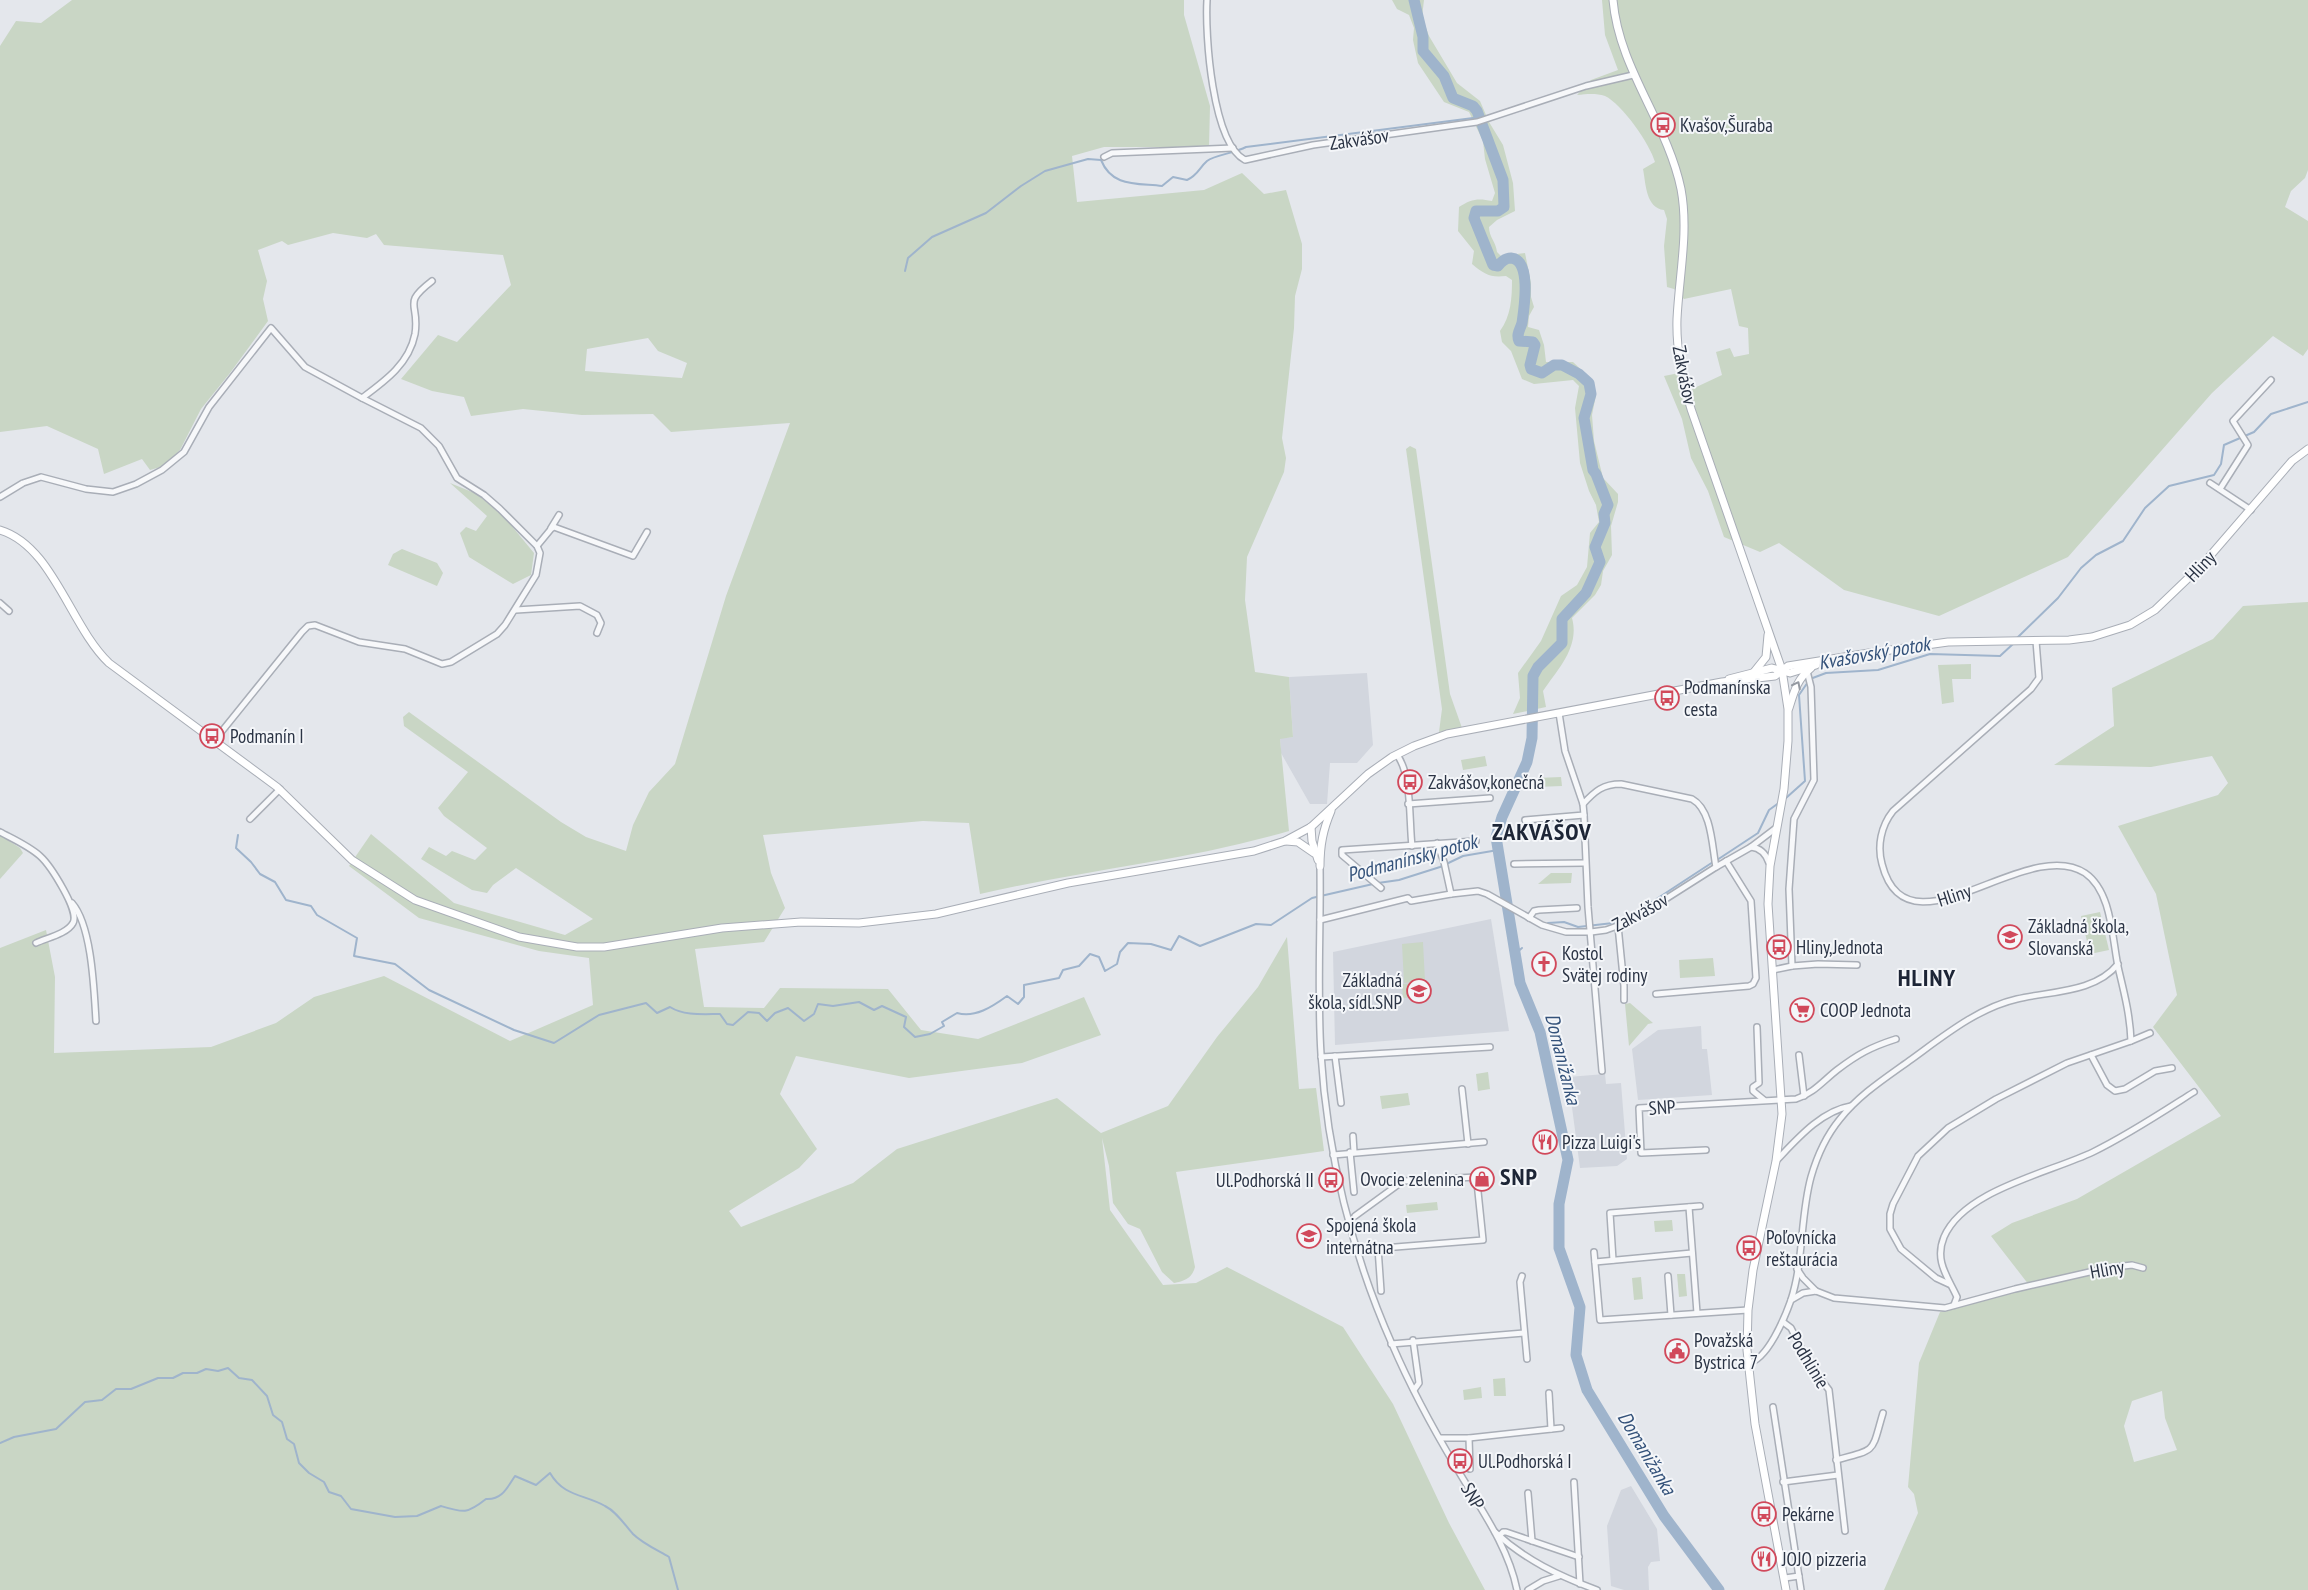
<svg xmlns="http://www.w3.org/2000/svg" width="2308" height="1590" viewBox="0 0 2308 1590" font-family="'PT Sans Narrow',sans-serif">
<rect width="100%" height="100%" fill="#e4e7ec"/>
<g fill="#d2d6de">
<polygon points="1367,673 1373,745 1357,763 1330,763 1327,804 1310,804 1281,753 1280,738 1293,737 1289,677"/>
<polygon points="1491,919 1509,1031 1335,1045 1333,952"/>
<polygon points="1701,1026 1702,1049 1707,1049 1712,1095 1638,1100 1632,1049 1658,1030"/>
<polygon points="1605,1074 1606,1084 1621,1083 1627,1159 1617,1166 1580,1168 1568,1077"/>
<polygon points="1631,1486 1657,1529 1660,1561 1651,1562 1648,1567 1649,1590 1624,1590 1611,1586 1607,1526 1621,1490"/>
</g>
<g fill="#c9d6c5" fill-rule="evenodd">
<path d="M72,0H1184V15L1210,106L1209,147H1104L1072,156L1077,202L1204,190L1242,173L1264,194L1286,190L1302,244V269L1295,296L1294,328L1282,438L1286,458L1284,472L1247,557L1245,600L1255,672L1289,677L1293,737L1280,739L1289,831C1187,861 1083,870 980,894L969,823L923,821L763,835L771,873L785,908L764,942L695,949L704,1007L764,1008L780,988L888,989L921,1030L978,1039L1084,997L1101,1035L1022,1063L909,1078L796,1056L780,1094L817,1149L799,1168L729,1211L741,1227L853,1183L897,1149L1057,1098L1101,1133L1168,1106L1217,1037L1258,987L1287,937L1299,1089L1316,1088L1324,1151L1176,1172L1195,1267C1192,1278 1185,1281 1174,1283L1162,1272L1140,1229L1128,1224L1113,1203L1109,1166L1102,1138L1110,1210L1163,1285L1196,1283L1227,1267L1343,1327L1393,1404L1449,1523L1485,1590H0V948L46,930L55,977L54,1053L211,1047L276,1023L314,997L384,976L510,1041L593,1005L589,958L539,951L419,918L349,866L371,834L454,903L565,935L593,919L516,868L493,885L487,893L472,890L421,859L429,847L446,856L452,851L475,860L487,848L444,816L438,808L468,772L404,726L403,717L409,712L561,822L586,837L626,851L633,825L649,792L675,764L726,596L790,423L671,432L653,414L582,415L523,409L471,416L464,397L432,391L401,379L438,335L457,342L511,285L503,255L384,245L376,234L367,238L333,233L288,245L282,241L258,250L267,281L263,299L268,321L230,373L201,409L180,450L164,466L150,470L142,459L104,474L98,449L47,426L0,432V46L16,21L41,23ZM648,338L658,351L687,363L682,378L585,371L587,349Z"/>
<path d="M1392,0H1424L1422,17L1429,36L1457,83L1480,101L1489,122L1503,145L1513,183L1515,211L1497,220L1489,227C1489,237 1496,242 1497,252L1501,256L1525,253L1531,283V297L1534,307L1529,316L1528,327L1539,330L1544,345L1546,362H1573L1589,377L1596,395L1592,415L1594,441L1603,478L1618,494V502L1611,526L1612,555L1603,571L1601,585L1595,595L1572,618C1580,647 1558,669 1543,691L1546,707L1513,714L1520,698L1518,673L1541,641L1561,596L1577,585L1587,567L1590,533L1599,522L1596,505L1589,491L1580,463L1575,408L1579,386L1573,380L1534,384L1522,379L1511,351L1502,342L1500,331C1511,316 1512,298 1512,280L1506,276C1490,278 1484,274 1472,264L1474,251L1458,231L1459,207C1471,199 1478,198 1492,201L1495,193L1485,159L1483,141L1469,112L1444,102L1418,63L1413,40L1414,28L1409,15L1397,9Z"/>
<path d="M1602,0H2308V170L2305,178L2291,191L2285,207L2308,221V349L2303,356L2273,336L2212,393L2068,557L1939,616L1844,590L1779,543L1760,552L1724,537L1708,491L1691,458L1682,419L1664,376L1684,372L1690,390L1722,375L1716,352L1730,348L1734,357L1749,354L1748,328L1739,326L1731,289L1684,299L1674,289L1667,287L1664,246L1667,219L1664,210C1646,208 1646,185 1643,169L1655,162C1650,144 1622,104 1605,96C1596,93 1587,94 1577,95L1591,80L1618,70L1605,35Z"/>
<polygon points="1410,446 1416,449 1450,694 1462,728 1439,732 1442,709 1406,449"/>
<polygon points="450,483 477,494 505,518 534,553 531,575 513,584 469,557 460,533 466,527 476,531 487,516"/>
<polygon points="402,549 437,563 443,573 437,586 388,565 393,554"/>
<path d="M2308,602V1590H1884L1918,1513L1914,1494L1908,1487L1919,1363L1940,1312L2029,1285L1991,1236L2012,1223L2077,1199L2221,1116L2153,1027L2177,995L2156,894L2118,826L2218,795L2228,783L2212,756L2151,767L2054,765L2114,726L2112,688L2213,639L2243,606ZM2162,1391L2165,1418L2177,1450L2134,1462L2124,1426L2132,1401Z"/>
<polygon points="1971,664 1971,679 1952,679 1954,702 1942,704 1938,665"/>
<polygon points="1485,756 1487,766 1463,770 1461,760"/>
<polygon points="1561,777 1562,786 1537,787 1537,778"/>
<polygon points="0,835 20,848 23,853 0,879"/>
<polygon points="1551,873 1572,873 1571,883 1538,884"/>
<polygon points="2100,912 2109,950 2090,954 2081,916"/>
<polygon points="1423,942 1425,981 1404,983 1402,944"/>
<polygon points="1713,958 1715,976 1680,978 1679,960"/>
<polygon points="1429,982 1430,997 1403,998 1402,984"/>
<polygon points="1630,1003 1653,1023 1648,1024 1629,1046 1625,1004"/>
<polygon points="1488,1072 1490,1089 1478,1091 1476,1074"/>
<polygon points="1408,1093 1410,1105 1382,1109 1380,1096"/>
<polygon points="1437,1202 1438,1210 1407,1213 1406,1205"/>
<polygon points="1672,1220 1673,1231 1655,1232 1654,1221"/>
<polygon points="1677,1274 1685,1274 1687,1296 1679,1297"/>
<polygon points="1641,1277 1643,1299 1634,1300 1632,1278"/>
<polygon points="1505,1378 1506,1396 1494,1396 1493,1379"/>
<polygon points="1481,1387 1482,1398 1464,1400 1463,1390"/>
</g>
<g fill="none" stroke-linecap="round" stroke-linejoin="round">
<g stroke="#9fb4cc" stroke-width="2">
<path d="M905,271L908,258L932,237L986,213L1021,186L1045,171L1088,159L1101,160C1112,187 1136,183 1162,186L1173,177L1187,180C1198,175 1199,168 1207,161C1215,155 1235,153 1246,147L1481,117"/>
<polyline points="2017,638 2058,598 2081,568 2096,555 2123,541 2145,508 2169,486 2214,475 2221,464 2224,445 2254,432 2271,414 2308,402"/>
<polyline points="1786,798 1805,781 1799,695 1810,679 1826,673 1878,670 1930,654 2000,656 2013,644"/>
<path d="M238,835L236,848L251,862L260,874L275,882L286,900L311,906L317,915L357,938L354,956L395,964L429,990L514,1030L554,1043L599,1015L646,1003L657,1013L670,1007C684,1016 704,1014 720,1014L727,1024L733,1025L748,1012L759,1013L767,1021L775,1013L788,1008L804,1021L814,1014L818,1004L833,1006L859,1002L874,1010L882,1006L906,1017L904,1027L915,1037L930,1034L944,1026L942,1022L957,1013C975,1018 992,1007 1007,996L1018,1004L1024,997V985L1059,978L1063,970L1079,966L1090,954L1099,957L1105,971L1117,964L1120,952L1128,943L1151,944L1171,950L1179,936L1200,946L1256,924L1271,925L1312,898L1373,884"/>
<polyline points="1717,860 1758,833 1769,810 1780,802"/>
<polyline points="1378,883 1399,880 1440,867 1463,856 1498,850"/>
<polyline points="1548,923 1564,922 1578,927 1613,923 1632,915 1713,862"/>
<polyline points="1515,954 1522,948"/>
<path d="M0,1443L14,1437L56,1429L85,1402L102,1400L116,1389H131L158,1378H173L183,1373H197L206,1369L218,1371L228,1368L239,1378L252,1380L267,1396L273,1415L282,1422L287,1439L294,1444L299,1463L309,1473L324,1482L329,1492L341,1496L351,1509L395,1517L417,1516L441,1506C464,1513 467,1514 486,1499C502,1500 507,1488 515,1476L536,1485L550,1473C564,1497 584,1494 605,1506C617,1512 624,1524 633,1534C642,1543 657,1550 669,1557L678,1590"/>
</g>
<path stroke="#9fb4cc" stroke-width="11" d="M1414,0L1423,37V51L1444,76L1453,98L1473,106L1477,111L1503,180L1504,207L1498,211H1476L1474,218L1493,265L1498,266C1501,262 1505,258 1511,258C1532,260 1524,309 1522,323C1520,330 1516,334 1519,341L1533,342L1535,345L1530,365L1531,369L1542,373L1554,365H1562L1579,374L1589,383L1591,394L1584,418L1593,470L1596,474L1608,505L1604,514L1605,523L1595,547L1600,562L1586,593L1562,619V643L1538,667L1533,676L1532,738L1527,762L1502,817L1496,837L1520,983L1540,1032L1568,1160L1559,1204V1248L1580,1307L1576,1355L1587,1390L1664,1516L1719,1590"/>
<g stroke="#a9aeb7" stroke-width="8">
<g id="street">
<path d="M1207,0C1205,34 1212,143 1245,160L1313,145L1477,122L1586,86L1633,75"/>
<polyline points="1104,157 1112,153 1233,148"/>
<polyline points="2210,483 2251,510"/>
<polyline points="2220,489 2248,445 2233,421 2271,380"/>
<polyline points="0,497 23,483 41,477 86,489 113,492 136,484 162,470 184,452 209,407 271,328 305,367 362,398"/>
<polyline points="551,528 559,515"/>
<polyline points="537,546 551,529 554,527 633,556 647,532"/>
<polyline points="0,603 9,611"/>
<polyline points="516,610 580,606 597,615 601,623 597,633"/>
<path d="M214,741L302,632L308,626L315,625L359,642L405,649L442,664L451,662L497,634L505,625L536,575L540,553L537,546L500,509L484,495L457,478L439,446L421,428L362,398C385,381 409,364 415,334C420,302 401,305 432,281"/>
<path d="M1397,755C1412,774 1409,821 1412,846"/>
<polyline points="1408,804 1490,798"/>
<path d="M1583,804C1595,791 1603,784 1621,784L1692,799C1712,810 1712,847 1716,867"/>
<polyline points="1584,815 1588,907 1602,1071"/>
<polyline points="250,819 280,789"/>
<polyline points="1525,820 1584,815 1583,804 1565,751 1559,713"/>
<path d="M0,832C13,839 29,846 40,856C50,865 80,911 73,923C67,934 46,938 36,943"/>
<polyline points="1437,843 1444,862 1451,894 1478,891 1487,894 1542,925 1566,932 1591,932 1606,930 1631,921 1716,867 1751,847 1776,828"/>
<path d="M1751,847C1761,848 1766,854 1769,863"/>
<polyline points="1514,864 1585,863"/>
<path d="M1320,866C1321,929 1317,991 1321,1054C1327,1153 1352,1254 1392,1344C1410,1386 1432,1427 1456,1467C1478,1505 1508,1545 1517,1590"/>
<polyline points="1381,888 1342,855 1342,850 1476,841"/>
<path d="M72,903C92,926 94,990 96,1021"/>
<polyline points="1529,918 1534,911 1539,910 1577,908"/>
<polyline points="1320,920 1408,898 1411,901 1451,894"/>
<polyline points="1618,926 1624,986 1624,1000"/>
<polyline points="1792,966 1818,964 1857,965"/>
<polyline points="1773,970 1792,966 1789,889 1794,819 1814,780 1811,687 1807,671"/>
<polyline points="1656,994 1749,986 1753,984 1756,978 1751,901 1726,861"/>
<polyline points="1757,1027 1759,1083 1753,1087 1753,1091 1764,1100"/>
<polyline points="2131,1041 2150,1033"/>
<polyline points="1799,1055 1804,1096"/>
<polyline points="2091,1055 2107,1085 2115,1091 2125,1089 2155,1071 2172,1068"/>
<polyline points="1335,1056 1341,1103"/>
<polyline points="1321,1057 1490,1047"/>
<polyline points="1462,1089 1468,1144"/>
<polyline points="1353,1136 1354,1152"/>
<path d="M1706,1150L1641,1153L1639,1108L1796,1099C1814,1093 1823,1081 1837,1070C1858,1054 1871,1047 1896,1039"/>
<polyline points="1350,1152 1354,1192"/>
<polyline points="1333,1155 1484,1142"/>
<path d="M1777,1160C1797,1139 1821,1111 1851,1106"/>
<polyline points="1689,1207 1697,1313"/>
<polyline points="1355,1216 1403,1181 1476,1177"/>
<polyline points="1378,1248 1381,1291"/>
<polyline points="1358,1250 1483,1240 1477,1182"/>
<polyline points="1594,1252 1600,1320 1748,1310"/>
<polyline points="1613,1260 1610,1213 1700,1206"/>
<polyline points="1595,1262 1692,1253"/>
<polyline points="1797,1269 1803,1278 1816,1291"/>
<polyline points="1522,1276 1520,1282 1527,1359"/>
<polyline points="1668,1276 1671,1315"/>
<path d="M1949,1284L1936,1278L1901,1249L1890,1229V1214L1893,1204L1918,1156L1948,1128L1996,1099L2067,1063L2131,1041C2130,1016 2125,996 2119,971C2112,942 2113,892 2085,873C2026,834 1907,962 1882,864C1877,846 1881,826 1893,811L2031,689L2039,678L2036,641"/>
<path d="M1791,1300C1804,1260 1800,1217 1811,1177C1817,1156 1826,1136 1840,1119C1859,1095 1884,1079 1909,1061C1941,1038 1977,1008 2017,999C2050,991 2095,993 2118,964"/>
<path d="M1954,1305L1957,1297C1948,1277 1934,1261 1944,1237C1964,1190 2049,1173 2093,1152C2128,1135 2161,1113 2194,1092"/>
<polyline points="1783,1322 1791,1328 1809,1364 1829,1390 1845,1531"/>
<polyline points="1413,1340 1419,1383 1414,1390"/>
<polyline points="1391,1344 1524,1333"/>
<path d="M1748,1363C1767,1361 1785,1317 1791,1300L1803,1293L1816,1291L1834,1298L1945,1308L2015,1289L2107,1268L2132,1265L2143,1268"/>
<polyline points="1549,1393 1551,1429"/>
<polyline points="1773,1407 1801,1590"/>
<polyline points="1440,1438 1469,1438 1561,1428"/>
<polyline points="1469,1438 1470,1469"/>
<path d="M1836,1460C1878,1449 1871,1453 1883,1413"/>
<polyline points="1574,1482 1580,1584"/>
<polyline points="1783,1482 1838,1475"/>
<polyline points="1528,1493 1532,1541"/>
<path d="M1495,1532C1525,1560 1559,1576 1597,1590"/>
<polyline points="1499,1536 1503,1532 1506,1532 1579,1557"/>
<polyline points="1785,1578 1799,1576"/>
<polyline points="1528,1590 1543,1581 1559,1576"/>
</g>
</g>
<g stroke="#a9aeb7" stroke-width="9">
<g id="secondary">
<path d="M1613,0C1619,69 1667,122 1681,189C1689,232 1679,276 1677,319C1676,350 1682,379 1691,409L1782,670L1788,709V741L1784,789L1770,866L1768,904L1782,1114L1776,1161L1753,1270L1748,1310L1747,1350L1755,1424L1786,1590"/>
<path d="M0,530C53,546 70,626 109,663L277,787L352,860L415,900L519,937L577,947H604L722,928L801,922L859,923L936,914L1068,883L1254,851L1285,841L1311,827L1368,774L1392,757L1414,746L1447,734L1722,682L1775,676L1788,666L1869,653L1948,642L2069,640L2092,637L2130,625L2155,610L2203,564L2292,461L2308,449"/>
<polyline points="1754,672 1766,657 1768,635"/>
<polyline points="1729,679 1772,668 1790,673 1816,665"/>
<path d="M1789,708C1794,692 1797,679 1811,668"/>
<polyline points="1311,827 1312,841 1318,860"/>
<polyline points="1286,841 1298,842 1314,853"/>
<path d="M1320,866C1320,845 1323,830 1331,811"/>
</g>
</g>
<use href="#street" stroke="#f7f8fa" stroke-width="5"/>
<use href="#secondary" stroke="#fff" stroke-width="7"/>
</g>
<defs><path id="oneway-chevron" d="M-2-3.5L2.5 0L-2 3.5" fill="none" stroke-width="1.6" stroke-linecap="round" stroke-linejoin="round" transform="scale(1.25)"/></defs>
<use stroke="#959aa2" href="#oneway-chevron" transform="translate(1797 685) rotate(-63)"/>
<defs>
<g id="bus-ring" transform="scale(1.25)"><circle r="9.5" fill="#f4f6f9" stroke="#d1495b" stroke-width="1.5"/><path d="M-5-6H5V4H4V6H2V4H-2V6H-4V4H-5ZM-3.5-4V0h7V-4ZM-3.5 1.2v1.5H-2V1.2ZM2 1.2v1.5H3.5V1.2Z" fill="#d1495b"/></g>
<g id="school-ring" transform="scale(1.25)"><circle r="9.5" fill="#f4f6f9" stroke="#d1495b" stroke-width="1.5"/><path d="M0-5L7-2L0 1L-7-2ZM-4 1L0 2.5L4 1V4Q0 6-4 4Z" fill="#d1495b"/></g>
<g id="church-ring" transform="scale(1.25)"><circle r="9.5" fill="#f4f6f9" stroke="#d1495b" stroke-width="1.5"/><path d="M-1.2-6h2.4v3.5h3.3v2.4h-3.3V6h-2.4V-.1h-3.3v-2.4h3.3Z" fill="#d1495b"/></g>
<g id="supermarket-ring" transform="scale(1.25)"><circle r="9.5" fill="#f4f6f9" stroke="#d1495b" stroke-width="1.5"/><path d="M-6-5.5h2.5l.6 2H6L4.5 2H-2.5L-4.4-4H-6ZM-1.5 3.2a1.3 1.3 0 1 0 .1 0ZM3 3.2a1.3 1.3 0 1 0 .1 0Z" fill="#d1495b"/></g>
<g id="restaurant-ring" transform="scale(1.25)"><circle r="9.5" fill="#f4f6f9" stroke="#d1495b" stroke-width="1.5"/><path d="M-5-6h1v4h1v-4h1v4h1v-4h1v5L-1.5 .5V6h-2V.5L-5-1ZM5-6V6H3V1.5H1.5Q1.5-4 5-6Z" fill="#d1495b"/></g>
<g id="shop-ring" transform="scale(1.25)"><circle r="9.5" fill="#f4f6f9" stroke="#d1495b" stroke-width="1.5"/><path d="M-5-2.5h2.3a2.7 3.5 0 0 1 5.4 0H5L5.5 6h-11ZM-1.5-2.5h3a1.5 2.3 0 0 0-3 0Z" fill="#d1495b"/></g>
<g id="civic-ring" transform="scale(1.25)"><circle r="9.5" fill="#f4f6f9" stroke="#d1495b" stroke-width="1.5"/><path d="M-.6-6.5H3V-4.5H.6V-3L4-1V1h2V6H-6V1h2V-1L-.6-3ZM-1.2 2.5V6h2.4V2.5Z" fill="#d1495b"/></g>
</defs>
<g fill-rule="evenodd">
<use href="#bus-ring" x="1663" y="125"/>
<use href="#bus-ring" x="1667" y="698"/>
<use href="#bus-ring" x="212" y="736"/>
<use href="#bus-ring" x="1410" y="782"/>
<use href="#school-ring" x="2010" y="937"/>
<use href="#bus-ring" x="1779" y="947"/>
<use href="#church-ring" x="1544" y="964"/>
<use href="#school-ring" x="1419" y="991"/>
<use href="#supermarket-ring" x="1802" y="1010"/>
<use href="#restaurant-ring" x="1545" y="1142"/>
<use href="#shop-ring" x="1482" y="1179"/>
<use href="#bus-ring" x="1331" y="1180"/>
<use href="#school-ring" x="1309" y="1236"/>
<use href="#bus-ring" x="1749" y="1248"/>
<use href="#civic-ring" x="1677" y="1351"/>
<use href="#bus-ring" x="1460" y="1461"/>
<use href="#bus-ring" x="1764" y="1514"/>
<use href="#restaurant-ring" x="1764" y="1559"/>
</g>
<g text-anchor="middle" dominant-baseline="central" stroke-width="4" stroke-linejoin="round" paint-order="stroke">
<g font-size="19" fill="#2b3445" stroke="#f4f6f9" text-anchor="start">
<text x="1680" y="125">Kvašov,Šuraba</text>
<text x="1684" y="687">Podmanínska<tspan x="1684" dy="22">cesta</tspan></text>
<text x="230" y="736">Podmanín I</text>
<text x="1428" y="782">Zakvášov,konečná</text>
<text x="2028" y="926">Základná škola,<tspan x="2028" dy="22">Slovanská</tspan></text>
<text x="1796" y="947">Hliny,Jednota</text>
<text x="1562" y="953">Kostol<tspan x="1562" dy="22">Svätej rodiny</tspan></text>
<text x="1402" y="980" text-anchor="end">Základná<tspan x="1402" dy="22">škola, sídl.SNP</tspan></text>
<text x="1820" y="1010">COOP Jednota</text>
<text x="1562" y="1142">Pizza Luigi's</text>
<text x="1464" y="1179" text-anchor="end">Ovocie zelenina</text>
<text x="1314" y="1180" text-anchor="end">Ul.Podhorská II</text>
<text x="1326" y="1225">Spojená škola<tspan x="1326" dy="22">internátna</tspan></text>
<text x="1766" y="1237">Poľovnícka<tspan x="1766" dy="22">reštaurácia</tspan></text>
<text x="1694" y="1340">Považská<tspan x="1694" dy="22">Bystrica 7</tspan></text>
<text x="1478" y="1461">Ul.Podhorská I</text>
<text x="1782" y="1514">Pekárne</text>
<text x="1782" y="1559">JOJO pizzeria</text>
</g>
<g font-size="19" fill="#2b3445" stroke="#f4f6f9">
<text transform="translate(1359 139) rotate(-8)">Zakvášov</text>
<text transform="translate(1685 375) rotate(79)">Zakvášov</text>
<text transform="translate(2200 566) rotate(-46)">Hliny</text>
<text transform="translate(1954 895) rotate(-18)">Hliny</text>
<text transform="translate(1640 912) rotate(-28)">Zakvášov</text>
<text transform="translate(1662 1107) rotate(-4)">SNP</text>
<text transform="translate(2107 1269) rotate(-10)">Hliny</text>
<text transform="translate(1809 1360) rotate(59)">Podhlinie</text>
<text transform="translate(1473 1496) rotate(60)">SNP</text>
</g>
<g font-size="20" font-style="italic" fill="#34527a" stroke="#f4f6f9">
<text transform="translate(1874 653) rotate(-10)">Kvašovský potok</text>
<text transform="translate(1412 858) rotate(-15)">Podmanínsky potok</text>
<text transform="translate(1563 1059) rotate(76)">Domanižanka</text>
<text transform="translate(1647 1453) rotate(59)">Domanižanka</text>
</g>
<g font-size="24" font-weight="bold" letter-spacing="1" fill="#1d2536" stroke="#f4f6f9">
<text x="1542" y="831">ZAKVÁŠOV</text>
<text x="1927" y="977">HLINY</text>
<text x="1519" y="1176">SNP</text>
</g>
</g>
</svg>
